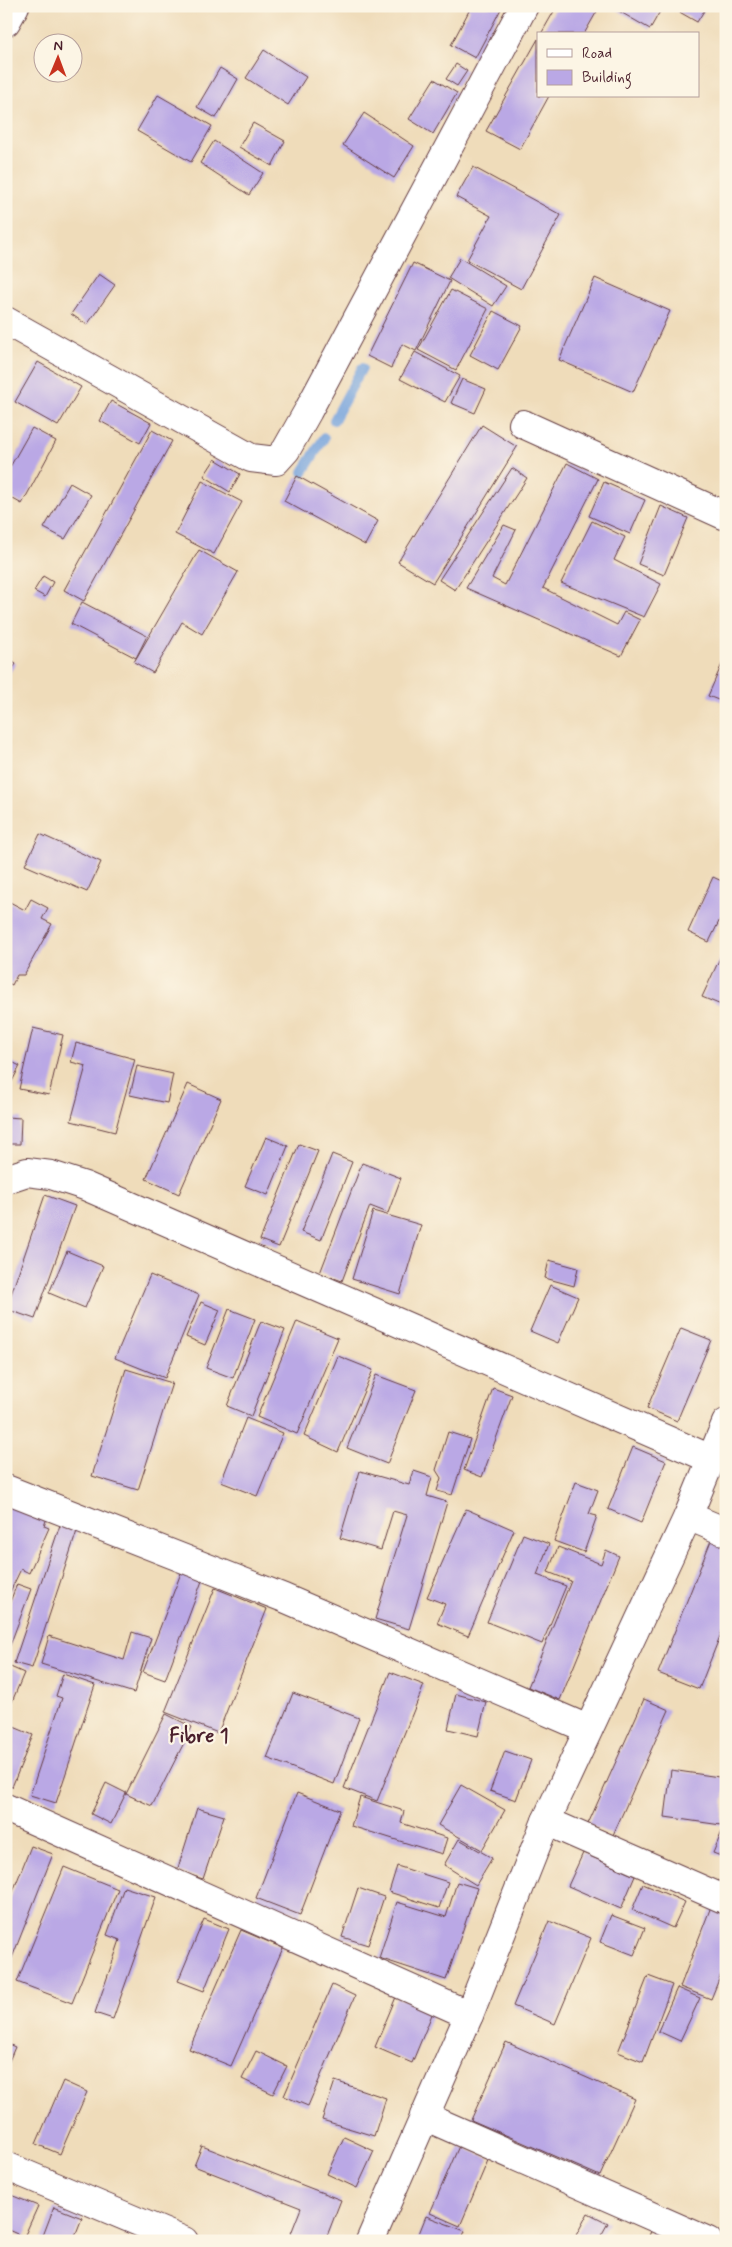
<svg xmlns="http://www.w3.org/2000/svg" width="732" height="2247" viewBox="0 0 732 2247" font-family="Mynerve,sans-serif">
<rect width="100%" height="100%" fill="#fcf5e5"/>
<filter id="ink" filterUnits="userSpaceOnUse"><feTurbulence type="fractalNoise" baseFrequency=".02" numOctaves="2"/><feDisplacementMap in="SourceGraphic" scale="10" xChannelSelector="R" yChannelSelector="G"/><feConvolveMatrix kernelMatrix="1 2 1 2 8 2 1 2 1" color-interpolation-filters="sRGB"/></filter>
<filter id="wash" filterUnits="userSpaceOnUse"><feTurbulence type="fractalNoise" baseFrequency=".0096" numOctaves="4" result="noise"/><feDisplacementMap in="SourceGraphic" scale="20" xChannelSelector="R" yChannelSelector="G"/><feGaussianBlur stdDeviation="1.12" result="paint"/><feColorMatrix in="noise" values="0 0 0 0 0 0 0 0 0 0 0 0 0 0 0 0 0 1.4 0 .05"/><feComposite in="paint" operator="in"/></filter>
<g filter="url(#wash)">
<rect width="100%" height="100%" fill="#efdcba"/>
<g fill="none" stroke-linecap="round" stroke-linejoin="round">
<g stroke="#74a2dc" stroke-width="10">
<polyline points="334,420 362,368"/>
<polyline points="303,472 324,438"/>
</g>
</g>
<g id="blocks">
<g fill="#baa8e5">
<polygon points="464,6 502,7 475,58 451,45 470,9"/>
<polygon points="557,6 600,6 584,34 541,34"/>
<polygon points="610,6 663,6 650,29"/>
<polygon points="669,6 707,6 697,22"/>
<polygon points="538,39 538,96 549,96 520,149 486,131"/>
<polygon points="264,50 306,77 288,105 246,78"/>
<polygon points="456,64 467,71 457,86 446,79"/>
<polygon points="220,68 238,79 216,118 197,107"/>
<polygon points="434,79 457,93 433,134 409,119"/>
<polygon points="158,95 212,126 191,162 137,131"/>
<polygon points="364,113 414,146 394,178 343,145"/>
<polygon points="253,123 285,141 272,166 239,147"/>
<polygon points="214,141 263,173 249,195 200,163"/>
<polygon points="473,167 561,215 521,289 467,260 491,216 456,197"/>
<polygon points="460,258 506,286 493,306 448,278"/>
<polygon points="413,263 450,281 416,351 402,344 391,368 367,356"/>
<polygon points="99,274 115,285 87,325 71,314"/>
<polygon points="595,278 670,311 633,392 559,360"/>
<polygon points="451,290 488,309 456,370 418,350"/>
<polygon points="493,311 522,326 498,370 470,355"/>
<polygon points="415,352 460,376 445,402 400,379"/>
<polygon points="38,362 81,387 58,426 15,402"/>
<polygon points="462,379 486,389 475,413 451,403"/>
<polygon points="111,401 151,423 140,443 100,421"/>
<polygon points="482,425 517,447 433,583 398,562"/>
<polygon points="32,428 56,441 22,504 6,495 6,474"/>
<polygon points="152,430 172,441 84,601 64,590"/>
<polygon points="215,459 240,474 230,492 204,476"/>
<polygon points="567,463 598,479 543,588 617,625 624,612 640,620 621,656 466,588 504,525 516,530 492,578 505,585"/>
<polygon points="512,468 527,478 455,590 439,580"/>
<polygon points="297,476 378,521 365,545 284,501"/>
<polygon points="202,481 242,502 214,554 175,534"/>
<polygon points="604,482 645,500 630,534 589,516"/>
<polygon points="70,483 91,495 65,539 44,528"/>
<polygon points="661,506 688,518 664,575 638,564"/>
<polygon points="592,521 625,537 614,560 661,584 644,617 561,583"/>
<polygon points="199,550 238,572 202,634 182,622 153,673 134,662"/>
<polygon points="43,576 53,582 45,597 34,591"/>
<polygon points="82,602 147,636 136,658 71,624"/>
<polygon points="726,655 726,703 708,696"/>
<polygon points="6,658 16,664 6,678"/>
<polygon points="40,834 101,862 87,892 25,865"/>
<polygon points="713,877 726,883 726,907 709,942 688,932"/>
<polygon points="31,899 48,908 42,919 52,924 24,975 17,975 12,985 6,982 6,900 25,910"/>
<polygon points="726,945 726,1007 702,997"/>
<polygon points="33,1028 63,1035 49,1095 19,1089"/>
<polygon points="76,1043 135,1059 115,1132 71,1121 86,1066 71,1062"/>
<polygon points="6,1059 20,1066 6,1093"/>
<polygon points="137,1066 173,1074 167,1103 130,1095"/>
<polygon points="188,1084 221,1099 179,1194 146,1179"/>
<polygon points="6,1117 21,1118 20,1144 6,1144"/>
<polygon points="266,1137 288,1146 268,1195 245,1186"/>
<polygon points="299,1144 318,1151 279,1247 260,1240"/>
<polygon points="332,1154 352,1162 321,1240 301,1232"/>
<polygon points="362,1163 401,1178 388,1213 370,1206 342,1281 320,1273"/>
<polygon points="45,1195 75,1206 35,1319 6,1309"/>
<polygon points="373,1211 421,1225 400,1294 352,1279"/>
<polygon points="67,1251 103,1266 85,1308 49,1293"/>
<polygon points="549,1260 578,1268 574,1286 545,1278"/>
<polygon points="150,1275 199,1295 165,1378 115,1358"/>
<polygon points="550,1285 578,1297 558,1343 530,1331"/>
<polygon points="201,1302 220,1310 205,1345 186,1337"/>
<polygon points="229,1309 255,1319 233,1378 206,1368"/>
<polygon points="261,1321 285,1330 251,1416 227,1406"/>
<polygon points="297,1321 338,1338 297,1434 257,1417"/>
<polygon points="681,1328 711,1340 677,1421 647,1408"/>
<polygon points="338,1356 373,1370 338,1452 304,1436"/>
<polygon points="126,1369 172,1383 138,1490 92,1476"/>
<polygon points="376,1375 416,1390 387,1464 347,1448"/>
<polygon points="493,1388 512,1395 482,1477 464,1470"/>
<polygon points="246,1418 283,1433 257,1496 221,1482"/>
<polygon points="448,1432 470,1439 452,1495 437,1491 441,1478 436,1470"/>
<polygon points="633,1447 666,1461 641,1523 608,1509"/>
<polygon points="360,1471 409,1485 414,1471 432,1477 427,1496 447,1502 409,1629 375,1619 407,1515 393,1511 381,1550 340,1538"/>
<polygon points="576,1482 598,1490 589,1514 597,1516 584,1552 554,1541"/>
<polygon points="6,1501 47,1518 44,1526 49,1528 29,1573 21,1569 10,1592 6,1590"/>
<polygon points="466,1509 514,1530 468,1636 437,1623 445,1604 427,1597"/>
<polygon points="61,1522 78,1528 32,1668 14,1663"/>
<polygon points="523,1534 549,1544 537,1575 566,1586 542,1644 487,1622"/>
<polygon points="712,1538 726,1543 726,1621 699,1689 658,1673"/>
<polygon points="558,1547 601,1564 606,1550 619,1556 560,1700 528,1687 571,1581 548,1572"/>
<polygon points="181,1573 202,1581 165,1680 143,1672"/>
<polygon points="17,1584 31,1589 6,1656 6,1612"/>
<polygon points="215,1588 267,1609 218,1733 165,1712"/>
<polygon points="132,1632 151,1638 134,1693 41,1664 49,1636 124,1660"/>
<polygon points="6,1665 24,1673 6,1716"/>
<polygon points="390,1672 424,1685 377,1801 344,1788"/>
<polygon points="63,1674 95,1685 56,1803 30,1795 62,1698 56,1696"/>
<polygon points="293,1693 359,1718 334,1784 267,1758"/>
<polygon points="456,1694 486,1702 478,1736 448,1729"/>
<polygon points="644,1699 669,1710 613,1835 588,1824"/>
<polygon points="166,1714 192,1727 152,1806 126,1794"/>
<polygon points="9,1725 33,1735 12,1787 6,1785 6,1733"/>
<polygon points="505,1751 531,1760 516,1800 490,1791"/>
<polygon points="671,1770 726,1778 721,1825 665,1817"/>
<polygon points="106,1783 126,1793 111,1824 91,1814"/>
<polygon points="461,1785 505,1810 482,1850 438,1825"/>
<polygon points="297,1793 340,1810 300,1915 256,1898"/>
<polygon points="360,1797 404,1811 401,1823 447,1838 442,1854 351,1826"/>
<polygon points="197,1808 224,1816 203,1879 177,1871"/>
<polygon points="726,1822 726,1858 713,1853"/>
<polygon points="459,1839 492,1858 476,1885 444,1865"/>
<polygon points="31,1846 53,1854 6,1973 6,1909"/>
<polygon points="583,1853 635,1876 621,1909 568,1886"/>
<polygon points="397,1866 448,1882 439,1908 389,1892"/>
<polygon points="64,1867 118,1889 72,2003 17,1982"/>
<polygon points="457,1882 477,1888 446,1980 379,1958 397,1902 446,1917"/>
<polygon points="643,1884 685,1902 673,1928 632,1910"/>
<polygon points="124,1887 156,1897 113,2019 95,2013 120,1940 107,1935"/>
<polygon points="358,1888 384,1897 368,1945 342,1937"/>
<polygon points="712,1904 726,1909 726,1962 711,1999 680,1987"/>
<polygon points="611,1915 645,1928 634,1955 600,1942"/>
<polygon points="204,1919 229,1929 204,1991 178,1981"/>
<polygon points="549,1921 591,1938 555,2024 513,2006"/>
<polygon points="241,1930 283,1948 231,2066 189,2049"/>
<polygon points="648,1976 672,1985 643,2062 618,2052"/>
<polygon points="332,1985 355,1996 308,2106 284,2096"/>
<polygon points="677,1988 700,1998 680,2041 658,2031"/>
<polygon points="396,1997 433,2012 412,2063 375,2047"/>
<polygon points="506,2042 635,2099 600,2176 471,2120"/>
<polygon points="6,2043 15,2047 6,2068"/>
<polygon points="256,2051 287,2066 273,2094 242,2079"/>
<polygon points="63,2081 87,2092 60,2154 36,2144"/>
<polygon points="335,2081 386,2098 374,2136 322,2120"/>
<polygon points="344,2137 374,2151 357,2188 327,2174"/>
<polygon points="202,2146 341,2200 325,2241 288,2241 301,2208 194,2166"/>
<polygon points="459,2146 489,2158 460,2226 430,2213"/>
<polygon points="6,2193 38,2206 24,2237 6,2229"/>
<polygon points="54,2207 82,2218 73,2241 41,2241"/>
<polygon points="588,2213 608,2223 598,2241 573,2241"/>
<polygon points="426,2216 465,2231 461,2241 416,2241"/>
<polygon points="651,2231 673,2241 647,2241"/>
</g>
</g>
</g>
<g filter="url(#ink)">
<use href="#blocks" fill-opacity="0" stroke="#633b40" stroke-width="1"/>
<g fill="none" stroke-linecap="round" stroke-linejoin="round">
<g stroke="#633b40" stroke-width="30">
<g id="street">
<polyline points="6,22 15,6"/>
<polyline points="6,321 251,458 276,461 286,450 308,411 524,6"/>
<polyline points="523,424 726,516"/>
<polyline points="6,1179 27,1172 51,1175 85,1186 711,1459"/>
<polyline points="6,1489 284,1598 588,1729"/>
<polyline points="688,1516 726,1532"/>
<polyline points="6,1808 469,2015"/>
<polyline points="546,1821 726,1900"/>
<polyline points="424,2116 708,2241"/>
<polyline points="6,2166 184,2241"/>
<polyline points="370,2241 469,2015 546,1821 688,1516 726,1423"/>
</g>
</g>
<use href="#street" stroke="#fff" stroke-width="28"/>
</g>
</g>
<g text-anchor="middle" dominant-baseline="central" stroke-width="4.5" stroke-linejoin="round" paint-order="stroke">
<g font-size="20" font-weight="bold" fill="#4a1f2b" stroke="#fcf5e5">
<text x="199" y="1736">Fibre 1</text>
</g>
</g>
<rect width="732" height="2247" fill="none" stroke="#fcf5e5" stroke-width="25"/>
<rect x="537" y="32" width="162" height="65" fill="#fcf5e5" stroke="#b59f9b"/>
<rect x="547" y="49" width="25" height="8" fill="#ffffff" stroke="#b59f9b"/>
<text x="582" y="58" font-size="15" fill="#4a1f2b">Road</text>
<rect x="547" y="70" width="25" height="15" fill="#baa8e5" stroke="#b59f9b"/>
<text x="582" y="82" font-size="15" fill="#4a1f2b">Building</text>
<g transform="translate(58 58) rotate(1)"><circle r="24" fill="#fcf5e5" stroke="#b59f9b"/>
<path d="M0-4L9 19L0 12L-9 19Z" fill="#c8321e"/>
<text y="-8" font-size="14" font-weight="bold" text-anchor="middle" fill="#4a1f2b">N</text>
</g>
</svg>
